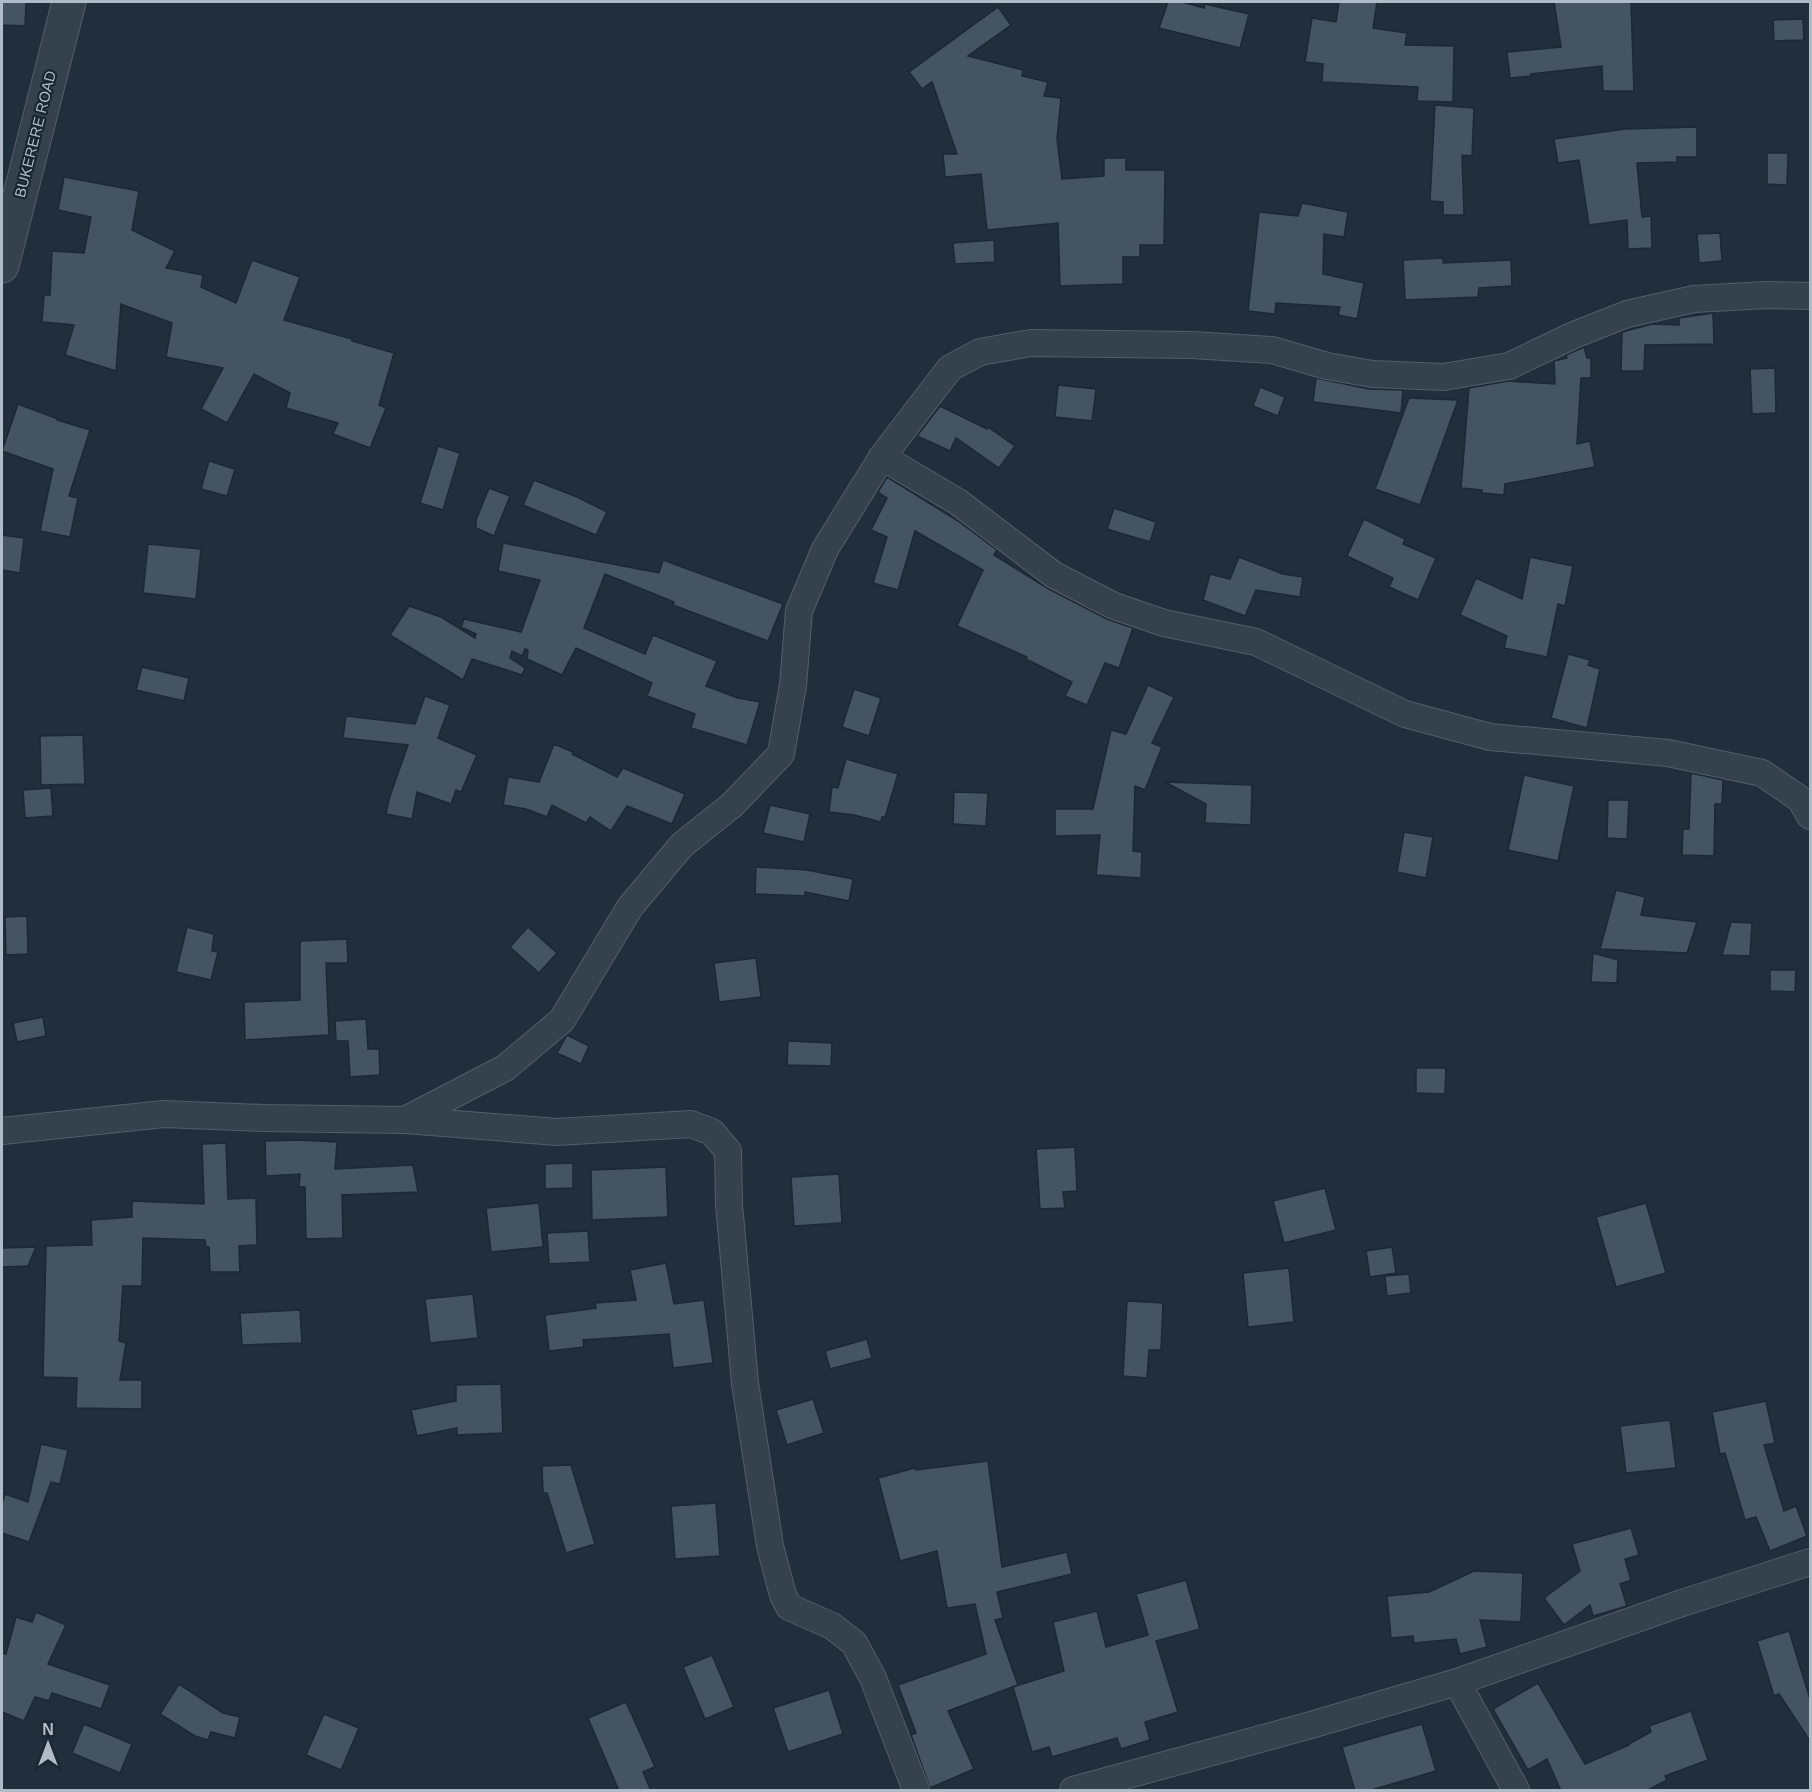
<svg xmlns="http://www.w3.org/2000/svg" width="1812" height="1792" viewBox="0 0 1812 1792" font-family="Helvetica,sans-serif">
<rect width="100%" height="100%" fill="#212f3c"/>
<g fill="#445463" stroke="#1c2833" stroke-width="1.5">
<polygon points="2,2 26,2 25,26 2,25"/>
<polygon points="1168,2 1182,2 1204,8 1205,4 1249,14 1240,48 1159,28"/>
<polygon points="1339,2 1377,2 1373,28 1407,33 1405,45 1454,46 1453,102 1417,101 1418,87 1322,82 1323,64 1305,62 1312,18 1336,22"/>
<polygon points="1554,2 1631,2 1634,91 1603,91 1602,66 1531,74 1531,76 1510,78 1507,52 1561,47"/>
<polygon points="998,7 1011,25 968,56 1023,70 1022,76 1048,82 1044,96 1061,98 1057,139 1062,179 1104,176 1104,158 1126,158 1126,170 1165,170 1164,245 1140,245 1140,257 1123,257 1123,284 1060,286 1058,223 987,230 981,174 945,177 943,154 957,154 932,82 922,89 909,72"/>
<polygon points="1803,19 1804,40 1774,41 1773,20"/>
<polygon points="1435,105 1474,108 1472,156 1462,155 1464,215 1443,215 1443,202 1430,201"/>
<polygon points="1697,127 1697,157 1677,157 1677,162 1637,163 1642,217 1651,216 1652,248 1628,249 1627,220 1589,225 1579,160 1558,163 1554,139 1625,129"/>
<polygon points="1767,153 1788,153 1787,185 1767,184"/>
<polygon points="64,177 139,191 132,230 175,251 166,268 203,275 201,287 236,303 252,260 300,277 284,320 352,339 352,341 394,353 379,405 386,408 370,448 333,434 338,423 286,408 290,393 254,374 227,423 201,409 223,368 166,357 172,323 121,304 116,371 65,355 74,325 42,322 44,295 50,295 52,251 84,253 91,217 58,210"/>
<polygon points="1302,203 1348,212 1344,237 1324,234 1323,274 1364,283 1357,319 1338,315 1340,307 1276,303 1275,314 1248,311 1259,212 1298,216"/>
<polygon points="1720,233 1722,261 1699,263 1697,234"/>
<polygon points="994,240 995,262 955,264 953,243"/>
<polygon points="1443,258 1443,263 1511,260 1512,286 1479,288 1478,297 1405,300 1403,260"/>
<polygon points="1713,313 1714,344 1645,345 1644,371 1621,371 1622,332 1652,324 1679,325 1679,318"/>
<polygon points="1584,347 1587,358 1591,358 1591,378 1581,378 1577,444 1590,441 1595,467 1505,484 1504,495 1482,493 1482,490 1461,488 1469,388 1508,381 1555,384 1554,361 1567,358 1566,355"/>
<polygon points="1775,368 1776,413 1752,414 1750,369"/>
<polygon points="1316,378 1369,389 1403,390 1401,413 1313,402"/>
<polygon points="1058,385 1096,389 1092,421 1055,417"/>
<polygon points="1260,387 1285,397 1278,416 1253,406"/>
<polygon points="1409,398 1458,400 1420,505 1375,489"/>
<polygon points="18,404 58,419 57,420 90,430 69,496 78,498 70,537 40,531 53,469 2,451"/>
<polygon points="940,406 987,429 988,427 1015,446 999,468 956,438 950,451 917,436"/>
<polygon points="438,446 460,453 443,510 420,503"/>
<polygon points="209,461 235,469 227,496 201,489"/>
<polygon points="887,477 958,521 997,550 994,555 1047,588 1107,619 1133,628 1119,668 1105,663 1087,705 1065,696 1072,682 1026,659 1027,657 957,626 983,570 915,531 898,590 873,583 887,537 871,530 887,498 878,492"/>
<polygon points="534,480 577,497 607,512 596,535 523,505"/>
<polygon points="489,488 510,496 494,536 476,528 476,520"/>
<polygon points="1114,508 1156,522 1150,542 1107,529"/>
<polygon points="1364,519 1405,539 1403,544 1436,558 1418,600 1389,587 1393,578 1347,556"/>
<polygon points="2,535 24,538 20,573 2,570"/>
<polygon points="503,543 659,573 663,560 783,604 768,641 673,605 674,602 605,574 584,628 645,654 653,635 717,661 706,686 738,698 760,702 747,745 691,728 695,714 647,696 652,683 576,648 562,675 527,659 528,650 525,649 522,656 512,651 510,658 525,668 522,675 472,659 463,680 390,635 409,606 441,617 475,638 476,634 461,627 464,619 521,632 540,580 498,571"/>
<polygon points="148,544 201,549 196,599 143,593"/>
<polygon points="1239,557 1283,574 1303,577 1300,597 1256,590 1245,616 1203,600 1210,574 1230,579"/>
<polygon points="1530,557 1573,566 1565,606 1558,604 1547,657 1504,648 1507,636 1460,615 1476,578 1522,599"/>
<polygon points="1568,654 1590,660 1588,665 1600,669 1587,728 1551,718"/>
<polygon points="142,667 189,678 184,701 136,690"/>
<polygon points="1148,685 1174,697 1152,743 1162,747 1145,790 1135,786 1133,851 1142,852 1141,878 1096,875 1100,835 1055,836 1055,809 1093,809 1111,730 1126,734"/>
<polygon points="854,689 881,698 869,736 842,727"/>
<polygon points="425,696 450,705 438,738 477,755 461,792 456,790 451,804 417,792 412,819 386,814 389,799 408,745 343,738 346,716 415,724"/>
<polygon points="83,735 85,784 41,785 40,736"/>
<polygon points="554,744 573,752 572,754 617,777 623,768 685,794 672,824 627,806 611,831 590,817 586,823 552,805 547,817 526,809 503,805 508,777 539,782"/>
<polygon points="846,759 898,774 885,817 882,817 881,822 854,815 829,812 832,787 838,788"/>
<polygon points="1691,773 1723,780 1722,804 1715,804 1714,856 1682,855 1683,829 1689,829"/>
<polygon points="1524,775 1574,786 1558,861 1508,850"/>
<polygon points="1165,782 1252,785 1251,825 1205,823 1206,804"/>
<polygon points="51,788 53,816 25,818 23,790"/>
<polygon points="954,792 988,793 986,826 953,824"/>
<polygon points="1608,800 1629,800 1627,839 1607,838"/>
<polygon points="770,805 810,814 804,842 763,833"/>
<polygon points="1404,832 1433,837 1426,878 1397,872"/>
<polygon points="756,867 807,870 853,879 849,901 805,892 805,896 755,894"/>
<polygon points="1616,890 1645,897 1641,915 1697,922 1687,953 1600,949"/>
<polygon points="27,916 28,954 6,955 5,917"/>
<polygon points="1731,922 1752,923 1750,956 1722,955"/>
<polygon points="187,927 214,934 212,951 218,952 211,980 176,972"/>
<polygon points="528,927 557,953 539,973 510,947"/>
<polygon points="347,939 348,963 326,963 329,1035 245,1040 244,1002 300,1000 300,941"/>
<polygon points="1593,953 1618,960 1617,983 1591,982"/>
<polygon points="756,958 761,997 719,1002 714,963"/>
<polygon points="1770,970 1796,970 1795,992 1770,991"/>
<polygon points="43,1017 46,1036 17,1042 13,1023"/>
<polygon points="366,1019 368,1049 379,1049 380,1075 350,1077 348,1041 336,1041 335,1021"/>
<polygon points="567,1035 589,1046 581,1064 557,1053"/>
<polygon points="788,1041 832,1043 831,1066 787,1065"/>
<polygon points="1416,1068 1446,1068 1445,1094 1416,1093"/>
<polygon points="298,1140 337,1142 335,1169 413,1165 418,1192 342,1195 343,1238 306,1239 305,1187 299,1187 300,1174 266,1176 265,1141"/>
<polygon points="226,1143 228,1199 256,1198 257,1245 239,1246 240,1272 210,1272 209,1247 206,1247 205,1240 143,1238 142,1286 123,1286 119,1341 126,1343 120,1380 142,1380 142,1409 76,1408 77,1378 43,1377 46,1246 92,1245 91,1220 132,1217 132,1201 204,1204 202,1144"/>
<polygon points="1075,1147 1077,1191 1063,1192 1065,1208 1040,1209 1036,1149"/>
<polygon points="573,1163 573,1188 545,1189 545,1164"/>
<polygon points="666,1167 668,1217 592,1220 591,1170"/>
<polygon points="839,1174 842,1223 794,1226 791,1177"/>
<polygon points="1325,1188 1336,1230 1284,1243 1273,1201"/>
<polygon points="539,1203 543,1247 491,1252 486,1208"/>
<polygon points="1646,1203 1666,1273 1616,1287 1596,1217"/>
<polygon points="588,1231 590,1262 549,1264 547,1233"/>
<polygon points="36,1247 28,1266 2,1267 2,1248"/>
<polygon points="1392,1247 1396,1273 1370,1277 1366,1251"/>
<polygon points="666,1263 674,1304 704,1300 713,1363 673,1368 669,1334 583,1340 584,1347 549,1351 545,1315 596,1308 595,1303 636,1300 630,1270"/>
<polygon points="1289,1268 1294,1322 1248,1327 1243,1273"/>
<polygon points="1409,1274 1411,1293 1387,1296 1385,1276"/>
<polygon points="473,1294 478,1338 430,1343 425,1299"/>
<polygon points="1127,1301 1163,1303 1161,1350 1149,1350 1147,1378 1123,1376"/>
<polygon points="300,1310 302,1343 242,1345 240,1313"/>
<polygon points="867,1339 872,1358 830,1369 825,1351"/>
<polygon points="501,1384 503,1433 457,1435 457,1428 417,1436 411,1410 456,1401 456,1385"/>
<polygon points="813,1399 824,1433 787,1445 776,1410"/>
<polygon points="1766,1401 1775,1443 1764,1445 1784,1511 1796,1506 1807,1536 1770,1551 1756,1517 1745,1520 1725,1453 1720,1454 1712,1412"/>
<polygon points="1670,1420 1676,1468 1626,1473 1620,1426"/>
<polygon points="41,1444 68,1450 60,1484 51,1482 29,1542 2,1533 2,1504 5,1494 28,1502"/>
<polygon points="988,1461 1002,1567 1067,1552 1072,1574 997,1592 1003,1618 995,1620 1018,1685 948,1711 974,1769 930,1788 911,1735 916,1733 898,1685 986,1654 975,1604 947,1608 937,1551 900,1561 878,1478 915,1468 916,1470"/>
<polygon points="571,1465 595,1544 566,1553 547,1493 543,1493 542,1466"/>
<polygon points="716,1503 720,1556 675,1559 671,1506"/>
<polygon points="1631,1528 1639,1555 1625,1559 1631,1580 1620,1584 1627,1606 1593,1616 1590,1605 1564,1625 1544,1598 1580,1571 1572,1544"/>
<polygon points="1474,1571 1523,1573 1521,1622 1480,1620 1487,1647 1460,1654 1456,1639 1414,1643 1413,1636 1391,1638 1387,1596 1429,1592"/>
<polygon points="1186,1580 1200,1629 1156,1641 1178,1712 1145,1722 1150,1740 1121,1749 1117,1738 1052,1757 1049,1747 1032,1752 1013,1687 1064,1671 1053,1622 1097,1611 1106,1647 1148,1635 1136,1594"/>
<polygon points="36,1612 66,1625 48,1664 110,1685 101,1709 52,1693 49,1701 35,1697 24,1721 2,1712 2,1653 6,1654 16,1617 32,1622"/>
<polygon points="1789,1631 1810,1699 1810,1741 1779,1694 1774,1696 1757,1641"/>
<polygon points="712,1655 734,1707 705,1719 683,1667"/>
<polygon points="1538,1683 1585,1764 1629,1745 1629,1744 1651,1732 1649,1726 1691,1711 1708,1760 1665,1776 1667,1780 1646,1791 1561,1791 1547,1759 1528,1770 1493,1709"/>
<polygon points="179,1684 223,1713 240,1717 235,1738 211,1732 208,1740 195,1736 160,1714"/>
<polygon points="829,1690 843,1734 788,1752 773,1708"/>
<polygon points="626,1702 655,1767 643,1772 651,1791 619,1791 588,1718"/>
<polygon points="324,1714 359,1728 341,1770 306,1755"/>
<polygon points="84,1724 132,1744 120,1773 72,1753"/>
<polygon points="1422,1724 1436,1771 1368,1791 1355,1791 1342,1747"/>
</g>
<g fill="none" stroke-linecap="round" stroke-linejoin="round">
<g stroke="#535e6a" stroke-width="28">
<g id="minor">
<polyline points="882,457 958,502 1054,575 1114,606 1164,623 1256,642 1405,714 1490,737 1668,753 1762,773 1800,799 1810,816"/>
<polyline points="405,1120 505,1068 562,1020 630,907 682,845 732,805 781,754 793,685 799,611 825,549 882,457 950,368 980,352 1031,343 1192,345 1272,350 1327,366 1372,374 1444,377 1509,366 1574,335 1627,314 1694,299 1767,295 1810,296"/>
<polyline points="2,1131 164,1114 264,1118 405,1120 557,1132 691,1124 712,1132 728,1151 729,1204 745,1383 770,1546 783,1595 789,1607 832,1626 854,1643 873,1678 916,1790"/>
<polyline points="1457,1682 1516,1790"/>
<polyline points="1073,1790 1311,1725 1457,1682 1682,1603 1810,1562"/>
</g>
</g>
<g stroke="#535e6a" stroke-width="35">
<polyline id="tertiary" points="2,266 69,2"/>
</g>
<use href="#minor" stroke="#35414c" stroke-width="26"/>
<use href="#tertiary" stroke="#35414c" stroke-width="33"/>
</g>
<g text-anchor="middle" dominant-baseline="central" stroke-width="4.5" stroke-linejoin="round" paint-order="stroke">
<g font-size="15" fill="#b0bbc8" stroke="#1a2631">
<text transform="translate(35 134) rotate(-76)">BUKERERE ROAD</text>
</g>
</g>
<rect width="1812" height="1792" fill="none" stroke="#b0bbc8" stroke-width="6"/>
<g transform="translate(48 1744)" stroke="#1a2631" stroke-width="4.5" paint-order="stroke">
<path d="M0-4.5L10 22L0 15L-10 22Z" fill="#b0bbc8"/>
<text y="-9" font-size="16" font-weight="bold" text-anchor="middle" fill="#b0bbc8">N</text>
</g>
</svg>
